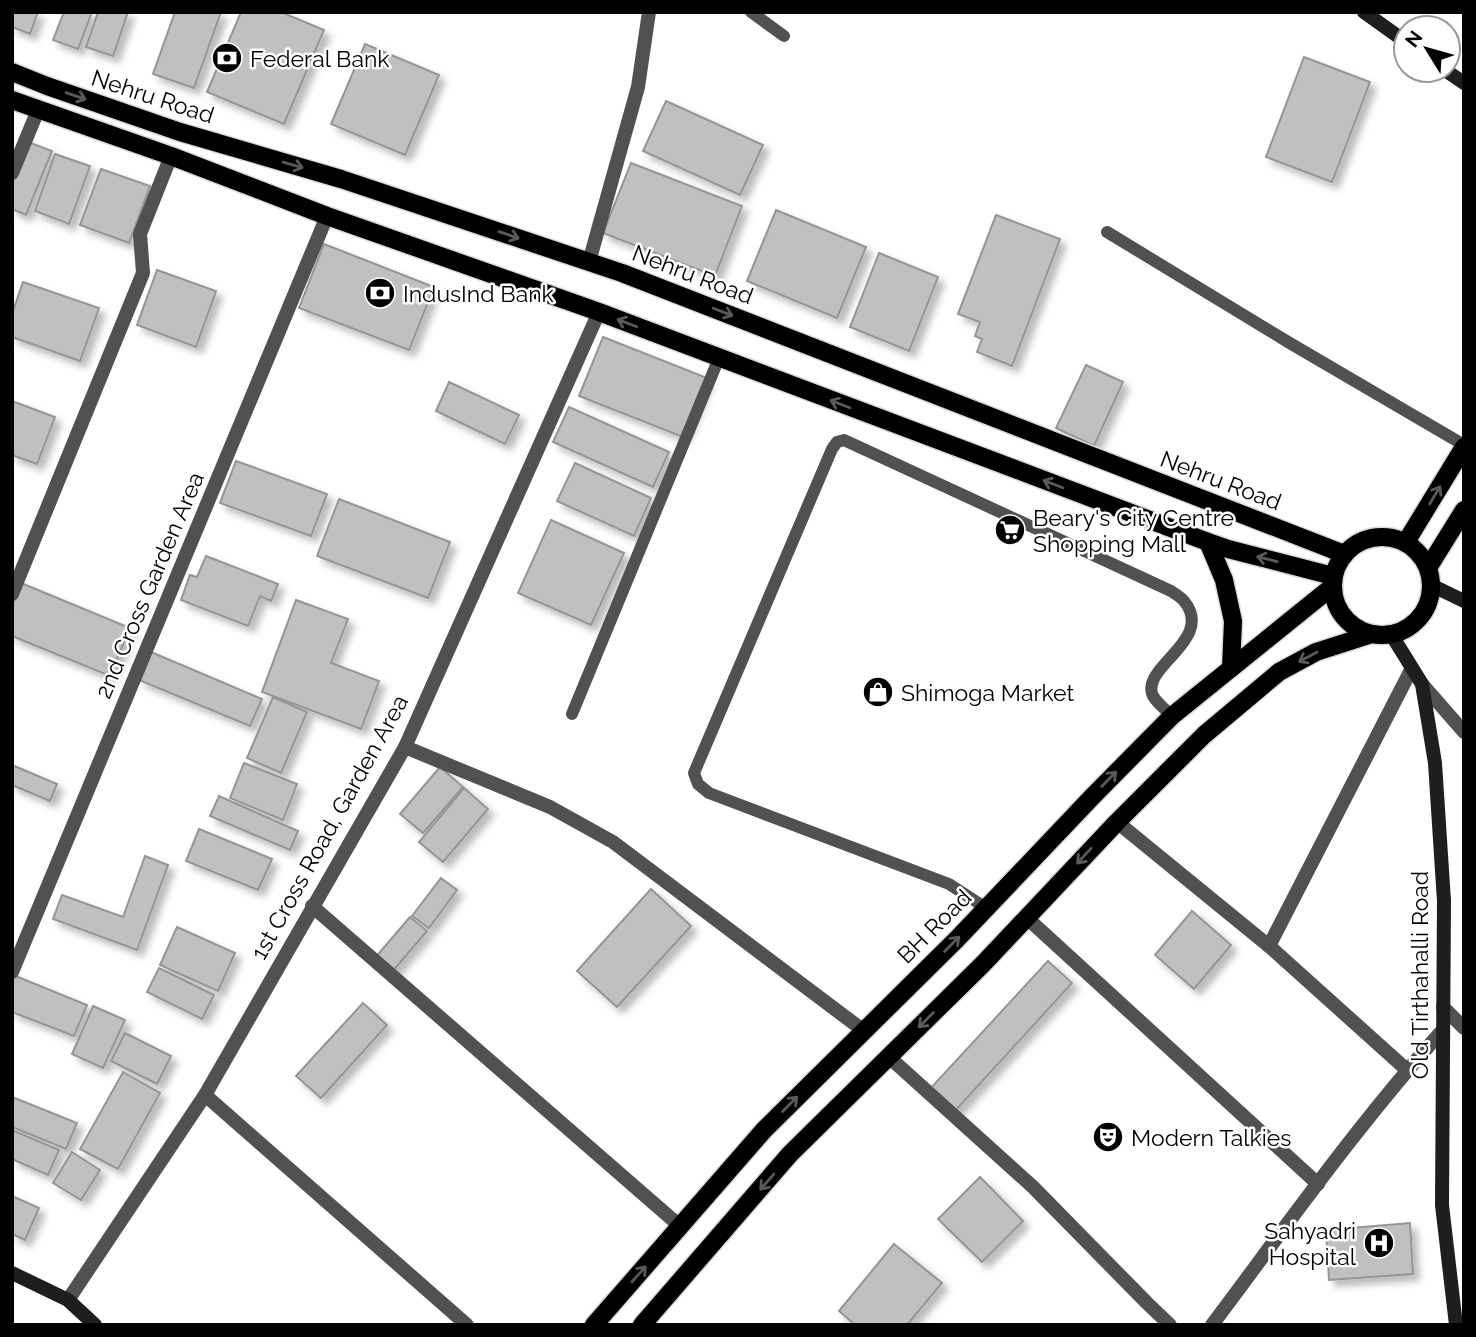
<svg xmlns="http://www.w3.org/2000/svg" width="1476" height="1337" viewBox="0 0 1476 1337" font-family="Raleway,sans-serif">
<defs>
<filter id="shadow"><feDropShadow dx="6" dy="6" stdDeviation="3.5" flood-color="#0004"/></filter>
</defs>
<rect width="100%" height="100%" fill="#fff"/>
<g fill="#c0c0c0" stroke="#959595" stroke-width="2" filter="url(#shadow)">
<polygon points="12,12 38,12 30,34 12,27"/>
<polygon points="64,12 92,12 78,49 53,40"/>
<polygon points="98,12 128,12 113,56 86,47"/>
<polygon points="175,12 221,12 194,88 153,74"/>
<polygon points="241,12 281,12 324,30 284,124 207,92"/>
<polygon points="365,44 439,75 405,155 331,124"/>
<polygon points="1304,57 1370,82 1332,182 1266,157"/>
<polygon points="666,101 763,145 740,195 643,151"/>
<polygon points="28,142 52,151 26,215 12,209 12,180"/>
<polygon points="55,154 90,166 69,224 35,211"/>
<polygon points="631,163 742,206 715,276 603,233"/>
<polygon points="101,169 150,186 129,243 80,225"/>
<polygon points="776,210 866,247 837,318 747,281"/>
<polygon points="996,215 1060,239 1012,366 977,352 982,339 975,336 980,322 958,314"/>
<polygon points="324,244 434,287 409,350 299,308"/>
<polygon points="879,253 938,277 909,351 850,327"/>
<polygon points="157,270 216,291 196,347 137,325"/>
<polygon points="23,282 99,308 80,361 12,337 12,314"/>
<polygon points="603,337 707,378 683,437 579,396"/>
<polygon points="1086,365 1123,382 1094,446 1056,428"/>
<polygon points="449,382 519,415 505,444 436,411"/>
<polygon points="12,401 55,417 37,464 12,455"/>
<polygon points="569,407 669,452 653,487 553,442"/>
<polygon points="236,461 327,494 311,536 220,503"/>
<polygon points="575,463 651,498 634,536 557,501"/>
<polygon points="339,499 450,542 428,598 317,556"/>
<polygon points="551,520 624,553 591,625 518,593"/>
<polygon points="206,556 278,584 271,601 260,596 248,626 181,600 190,575 197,577"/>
<polygon points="21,583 130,628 110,676 12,636 12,606"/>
<polygon points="296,600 348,619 331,663 379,681 361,729 262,692"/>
<polygon points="151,652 262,699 250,726 139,680"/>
<polygon points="273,697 307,712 281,773 247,758"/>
<polygon points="244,763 297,784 283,820 230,798"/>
<polygon points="12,765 57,784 50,801 12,785"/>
<polygon points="440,767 463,787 423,833 400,814"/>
<polygon points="464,788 488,809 443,862 419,842"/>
<polygon points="219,796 298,831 290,850 210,816"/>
<polygon points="199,829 272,859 258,890 186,861"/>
<polygon points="145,856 168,865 137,950 53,919 62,895 123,917"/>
<polygon points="441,878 457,890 429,928 412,916"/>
<polygon points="651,889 691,926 617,1007 577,971"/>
<polygon points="1192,911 1231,945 1194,989 1155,955"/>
<polygon points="410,917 427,931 392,972 375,958"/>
<polygon points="177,927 235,953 218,991 160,965"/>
<polygon points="1048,961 1072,983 954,1112 930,1089"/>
<polygon points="159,968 214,995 202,1019 147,992"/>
<polygon points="13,975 87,1005 74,1036 12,1012"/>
<polygon points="363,1003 387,1025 321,1098 296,1076"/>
<polygon points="93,1006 125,1020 103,1068 72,1054"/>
<polygon points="125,1033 171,1056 157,1084 111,1061"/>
<polygon points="123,1072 160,1093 118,1169 80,1149"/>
<polygon points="12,1097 77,1123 66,1149 12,1127"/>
<polygon points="12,1130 59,1150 48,1175 12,1159"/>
<polygon points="72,1152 100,1170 81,1200 53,1183"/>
<polygon points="980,1177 1023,1221 982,1262 938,1219"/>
<polygon points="12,1196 39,1208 25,1240 12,1234"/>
<polygon points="1410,1223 1413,1274 1329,1280 1326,1230"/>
<polygon points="894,1244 942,1283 907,1325 855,1325 839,1311"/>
</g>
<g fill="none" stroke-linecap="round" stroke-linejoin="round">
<g stroke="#dbdbdb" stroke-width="21">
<g id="primary">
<polyline points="12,72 47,86 180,132 341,179 622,273 1344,554"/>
<polyline points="12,100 171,156 327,216 599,312 1208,542 1228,549 1333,576"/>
<circle cx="1382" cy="586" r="49"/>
<polyline points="1208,542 1224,580 1233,621 1231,668"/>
<polyline points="1406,542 1464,447"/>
<polyline points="1428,568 1464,510"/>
<polyline points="594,1325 764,1130 957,939 1092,797 1172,716 1333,586"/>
<polyline points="642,1325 790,1154 983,964 1117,822 1204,735 1279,672 1316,652 1372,634"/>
</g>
</g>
<g stroke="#515151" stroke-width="12">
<polyline points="751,12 784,36"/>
<polyline points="1107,232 1288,342 1464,445"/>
<polyline points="572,714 719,358"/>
<path d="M986,908L949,884L709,793L698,784L694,773L832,449L837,442L844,440L1171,591C1175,594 1181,597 1184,601C1216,640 1139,667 1153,696C1157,703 1166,710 1172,716"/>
</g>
<g stroke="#515151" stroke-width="14">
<polyline points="12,173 38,110"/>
<polyline points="589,262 638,87 649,12"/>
<polyline points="12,594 143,273 140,234 171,156"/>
<polyline points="1422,684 1464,732"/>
<polyline points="405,747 550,807 613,842 864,1031"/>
<polyline points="1117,822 1269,946 1407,1070"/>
<polyline points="312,906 681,1227"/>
<polyline points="1027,918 1318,1184"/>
<polyline points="1269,946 1412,668"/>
<polyline points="12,972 327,216"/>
<polyline points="1443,1007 1464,1028"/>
<polyline points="889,1057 1033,1187 1147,1303 1170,1325"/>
<polyline points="205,1095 467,1325"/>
<polyline points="68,1300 205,1095 405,747 599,312"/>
<path d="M1212,1325C1287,1225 1359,1123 1442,1031"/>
</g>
<g stroke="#1e1e1e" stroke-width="14">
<polyline points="1364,12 1406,42"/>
<polyline points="1445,70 1464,83"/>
<polyline points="1431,585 1464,601"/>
<polyline points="1391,634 1422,684 1435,763 1444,901 1442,1205 1456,1325"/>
<polyline points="12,1273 68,1300 95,1325"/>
</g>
<use href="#primary" stroke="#000" stroke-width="18"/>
</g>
<defs><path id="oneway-shaft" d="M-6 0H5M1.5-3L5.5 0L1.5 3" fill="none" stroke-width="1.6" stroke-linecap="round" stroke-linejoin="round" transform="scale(1.75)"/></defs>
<g stroke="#595959">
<use href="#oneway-shaft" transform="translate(76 96) rotate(19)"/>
<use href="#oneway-shaft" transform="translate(293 165) rotate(16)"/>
<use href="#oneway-shaft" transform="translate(509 235) rotate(19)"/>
<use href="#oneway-shaft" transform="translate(723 312) rotate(21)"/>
<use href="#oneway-shaft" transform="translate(627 323) rotate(-159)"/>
<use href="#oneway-shaft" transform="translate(840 404) rotate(-159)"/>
<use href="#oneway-shaft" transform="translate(1053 484) rotate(-159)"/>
<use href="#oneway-shaft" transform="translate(1435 495) rotate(-59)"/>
<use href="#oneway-shaft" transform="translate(1267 559) rotate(-166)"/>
<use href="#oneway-shaft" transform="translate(1308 657) rotate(152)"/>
<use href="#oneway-shaft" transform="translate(1109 779) rotate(-45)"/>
<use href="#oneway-shaft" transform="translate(1084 856) rotate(133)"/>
<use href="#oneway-shaft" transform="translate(952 944) rotate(-45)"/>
<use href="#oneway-shaft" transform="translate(926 1020) rotate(135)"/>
<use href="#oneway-shaft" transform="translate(790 1104) rotate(-45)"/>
<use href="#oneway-shaft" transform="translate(767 1182) rotate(131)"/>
<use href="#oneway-shaft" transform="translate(639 1274) rotate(-48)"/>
</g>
<defs>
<g id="bank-disc" transform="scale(1.575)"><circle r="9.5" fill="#000" stroke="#fff"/><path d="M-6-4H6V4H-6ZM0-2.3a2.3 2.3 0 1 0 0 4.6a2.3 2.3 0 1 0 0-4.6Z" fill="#fff"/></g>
<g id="supermarket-disc" transform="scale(1.575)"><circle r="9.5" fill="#000" stroke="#fff"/><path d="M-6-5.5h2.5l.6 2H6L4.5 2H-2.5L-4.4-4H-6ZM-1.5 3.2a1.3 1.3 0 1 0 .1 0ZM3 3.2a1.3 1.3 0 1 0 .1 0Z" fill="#fff"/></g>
<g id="shop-disc" transform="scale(1.575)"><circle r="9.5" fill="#000" stroke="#fff"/><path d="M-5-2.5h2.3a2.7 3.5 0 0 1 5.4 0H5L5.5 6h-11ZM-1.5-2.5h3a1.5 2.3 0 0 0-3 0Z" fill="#fff"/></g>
<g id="theatre-disc" transform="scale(1.575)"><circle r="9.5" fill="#000" stroke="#fff"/><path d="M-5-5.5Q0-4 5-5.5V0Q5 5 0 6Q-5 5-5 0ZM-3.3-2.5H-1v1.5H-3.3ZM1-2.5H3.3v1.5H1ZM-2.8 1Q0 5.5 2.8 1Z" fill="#fff"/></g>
<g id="hospital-disc" transform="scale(1.575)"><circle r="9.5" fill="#000" stroke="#fff"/><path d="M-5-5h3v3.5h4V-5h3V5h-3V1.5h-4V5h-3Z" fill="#fff"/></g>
</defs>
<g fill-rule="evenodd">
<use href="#bank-disc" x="227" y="58"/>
<use href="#bank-disc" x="380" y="293"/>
<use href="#supermarket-disc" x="1010" y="530"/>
<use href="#shop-disc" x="878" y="692"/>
<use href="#theatre-disc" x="1108" y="1137"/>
<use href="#hospital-disc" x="1379" y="1243"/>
</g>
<g text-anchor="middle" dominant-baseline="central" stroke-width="5" stroke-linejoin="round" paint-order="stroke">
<g font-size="23" fill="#000" stroke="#fff" text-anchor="start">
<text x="250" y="58">Federal Bank</text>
<text x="403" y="293">IndusInd Bank</text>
<text x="1033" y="517">Beary's City Centre<tspan x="1033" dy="26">Shopping Mall</tspan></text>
<text x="901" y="692">Shimoga Market</text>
<text x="1131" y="1137">Modern Talkies</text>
<text x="1356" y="1230" text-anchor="end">Sahyadri<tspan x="1356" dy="26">Hospital</tspan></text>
</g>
<g font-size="23" fill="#000" stroke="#fff">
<text transform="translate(153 96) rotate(18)">Nehru Road</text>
<text transform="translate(693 274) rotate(21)">Nehru Road</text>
<text transform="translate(1221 480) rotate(21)">Nehru Road</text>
<text transform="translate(149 585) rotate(-67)">2nd Cross Garden Area</text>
<text transform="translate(329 827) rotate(-61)">1st Cross Road, Garden Area</text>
<text transform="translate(934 926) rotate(-45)">BH Road</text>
<text transform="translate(1419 975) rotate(-90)">Old Tirthahalli Road</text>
</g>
</g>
<rect width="1476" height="1337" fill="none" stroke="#000000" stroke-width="28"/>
<g transform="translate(1427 49) rotate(307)"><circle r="33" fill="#ffffff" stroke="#999999" stroke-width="2"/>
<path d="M0-5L12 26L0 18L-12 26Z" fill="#000000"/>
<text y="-10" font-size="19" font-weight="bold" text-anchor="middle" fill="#000000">N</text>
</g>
</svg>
